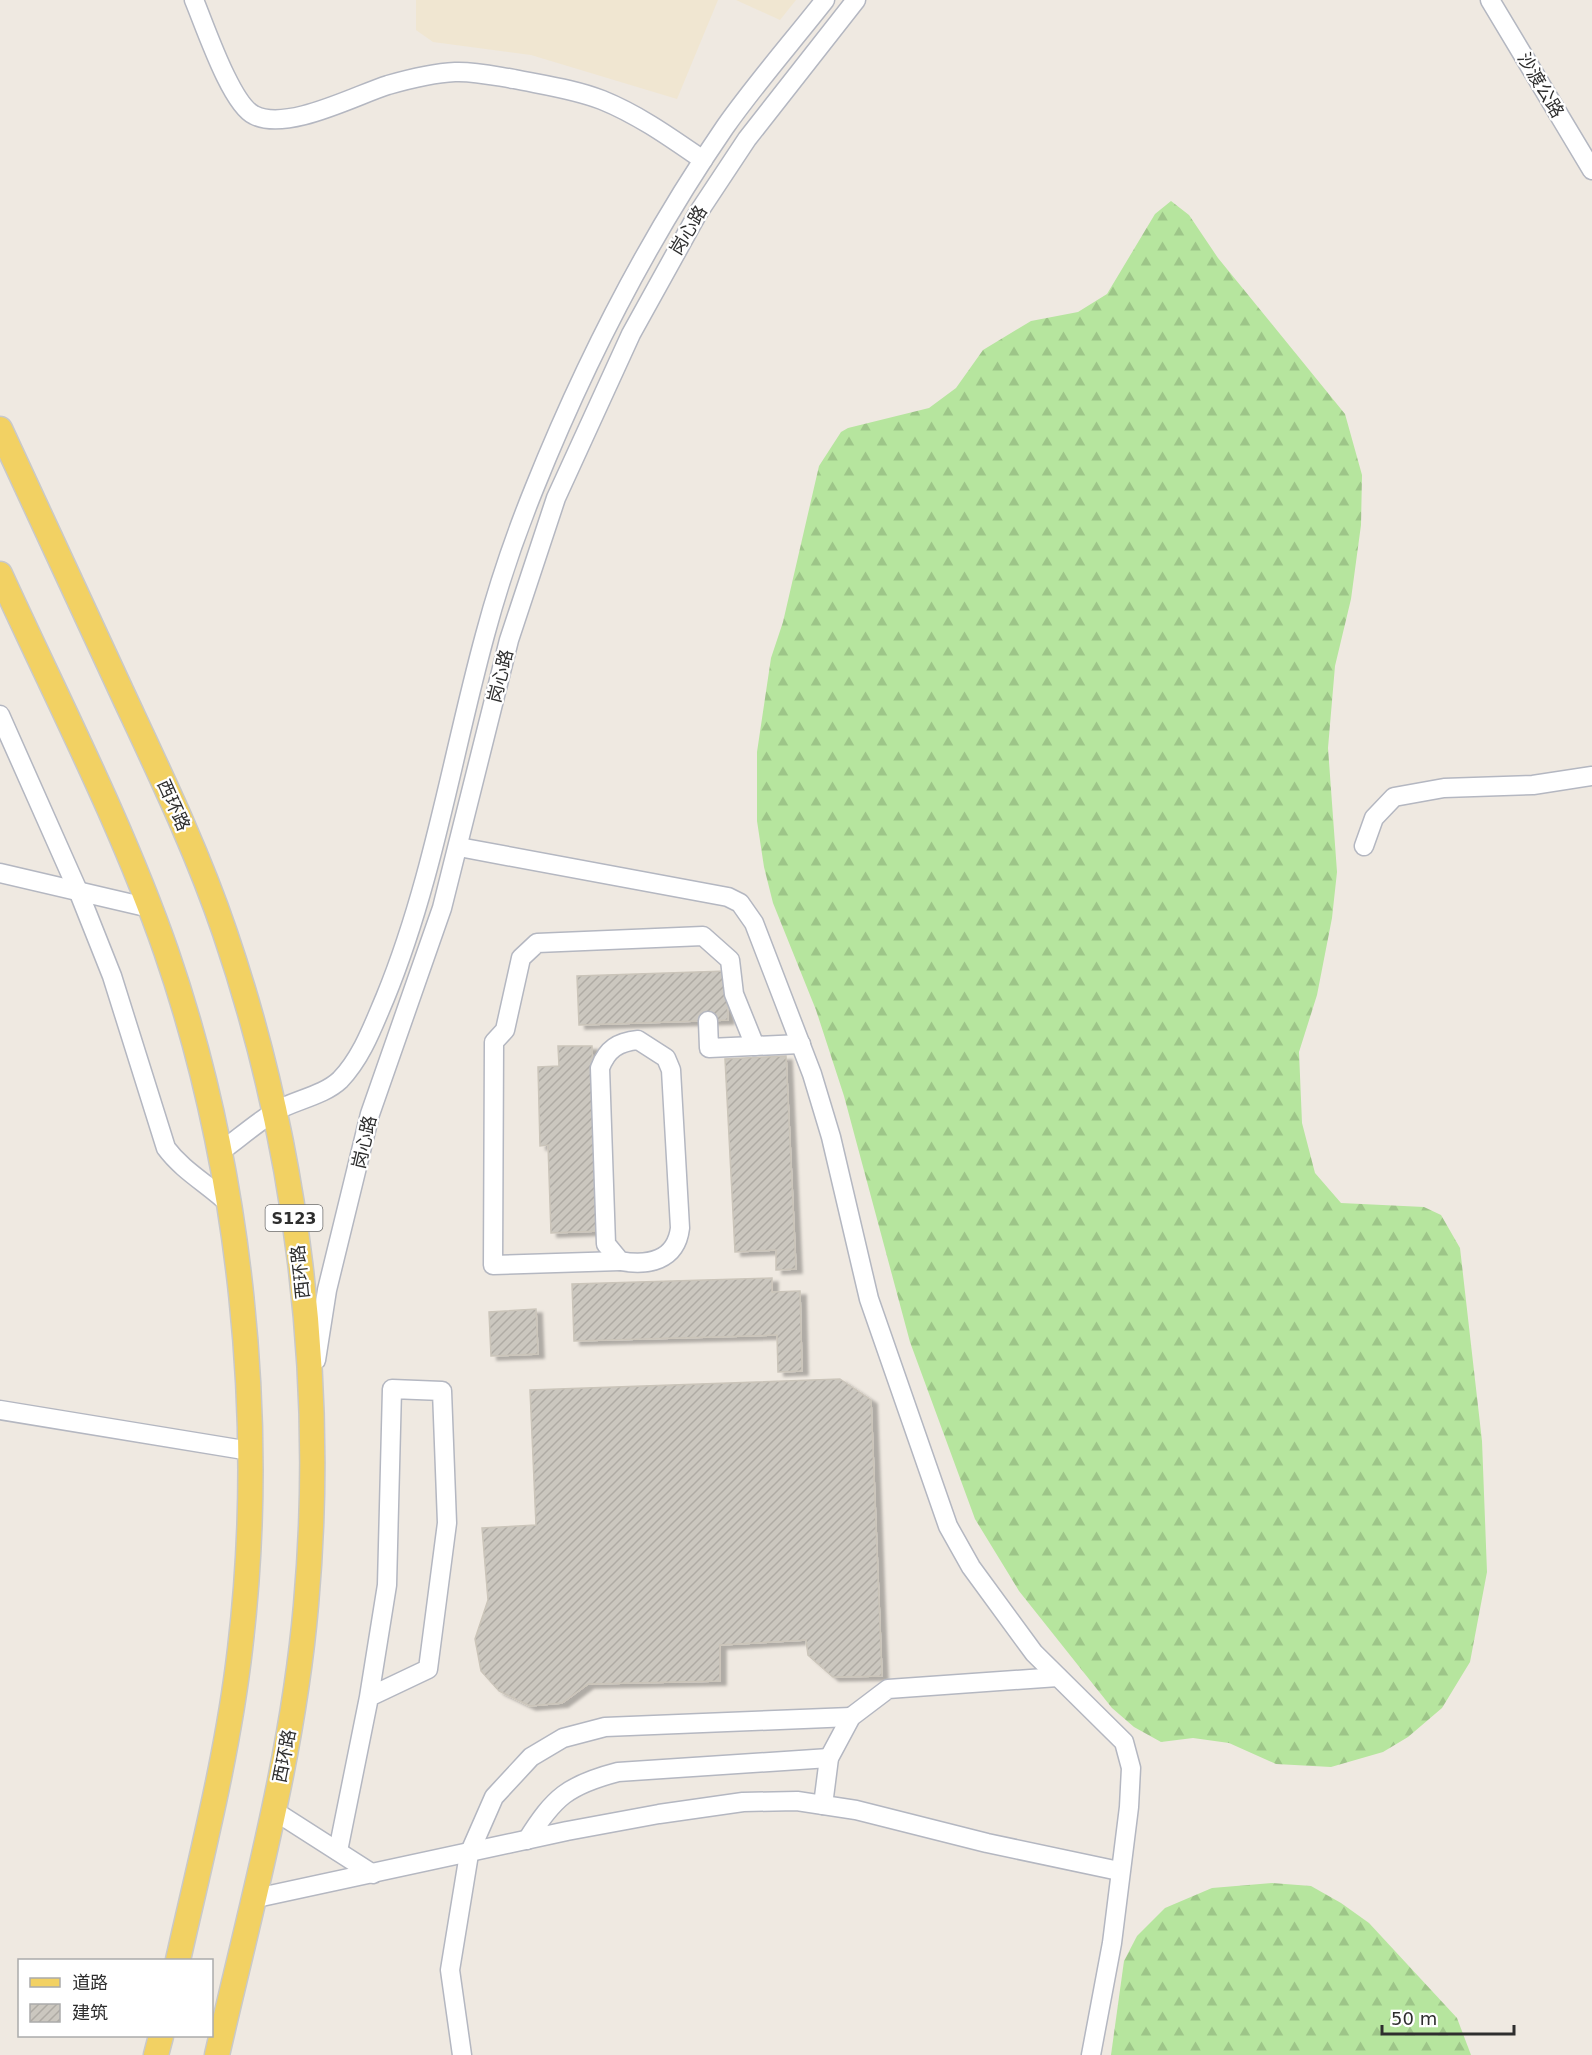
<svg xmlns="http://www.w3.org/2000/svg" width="1592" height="2055" viewBox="0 0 1592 2055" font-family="'DejaVu Sans','Noto Sans SC',sans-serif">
<defs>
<pattern id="forest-firs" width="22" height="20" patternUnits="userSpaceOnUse" patternTransform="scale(1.5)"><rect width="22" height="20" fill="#b6e59e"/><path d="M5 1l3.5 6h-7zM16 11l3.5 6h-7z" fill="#9dc588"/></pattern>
<pattern id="building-hatch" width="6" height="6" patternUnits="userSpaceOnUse" patternTransform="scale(1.5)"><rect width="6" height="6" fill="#cbc7bf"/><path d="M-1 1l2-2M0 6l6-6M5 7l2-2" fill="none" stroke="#afaba4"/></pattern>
<filter id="shadow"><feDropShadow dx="6" dy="4" stdDeviation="1.5" flood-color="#0004"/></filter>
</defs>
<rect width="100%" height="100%" fill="#efe9e1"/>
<g fill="#f0e6d1">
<polygon points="416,0 718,0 677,99 531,55 433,42 416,30"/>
<polygon points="736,0 796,0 780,20"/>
</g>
<g fill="url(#forest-firs)">
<polygon points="1171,201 1189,215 1218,258 1345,414 1362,475 1361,525 1351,599 1335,666 1328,748 1337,872 1332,918 1317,995 1299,1052 1302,1123 1315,1173 1341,1203 1424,1207 1441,1215 1460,1248 1482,1441 1487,1572 1470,1662 1442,1708 1408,1737 1383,1752 1331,1767 1276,1764 1229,1743 1193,1738 1161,1742 1134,1727 1112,1708 1019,1591 975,1519 910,1342 844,1096 816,1010 773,903 764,867 757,821 757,752 771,658 783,622 819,466 841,432 848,428 929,408 956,388 983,350 1031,321 1078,312 1107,294 1155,214"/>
<polygon points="1272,1883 1311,1886 1341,1903 1369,1923 1457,2018 1471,2055 1111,2055 1124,1961 1137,1936 1165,1908 1212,1888"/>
</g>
<g fill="url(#building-hatch)" stroke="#cbc5ba" stroke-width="1.5" filter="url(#shadow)">
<polygon points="726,971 728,1020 579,1025 577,976"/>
<polygon points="558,1046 592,1046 598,1231 551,1233 548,1145 540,1146 538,1067 559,1066"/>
<polygon points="786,1056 796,1269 776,1270 776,1250 735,1252 725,1059"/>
<polygon points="772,1278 772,1292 800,1291 802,1371 778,1372 777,1335 574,1341 572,1284"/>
<polygon points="536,1309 538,1354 491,1356 489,1312"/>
<polygon points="840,1379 871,1400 882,1676 833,1677 808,1655 806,1640 720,1645 720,1681 588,1684 562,1703 530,1706 499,1691 481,1671 475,1639 488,1600 482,1528 536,1525 530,1390"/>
</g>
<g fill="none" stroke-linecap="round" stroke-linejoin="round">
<g stroke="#b4b7c1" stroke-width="21">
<g id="minor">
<path d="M194,0C205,26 231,104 254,115C287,132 356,95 388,85C409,79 433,73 455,72C474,71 495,76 514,79C543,85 574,89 602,100C639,115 671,138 703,160"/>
<polyline points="1490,0 1592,170"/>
<path d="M0,715L79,893L112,976L166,1148C183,1171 208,1184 229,1204"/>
<polyline points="1364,846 1374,818 1394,797 1444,788 1533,785 1592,776"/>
<polyline points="459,847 728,897 740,903 754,923 812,1074 831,1137 869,1299 948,1526 971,1567 1034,1653 1124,1742 1131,1768 1129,1807 1112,1943 1091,2055"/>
<polyline points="0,873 150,908"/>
<polyline points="708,1021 709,1048 801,1044"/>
<path d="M638,1040L666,1058L671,1070L680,1228C676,1261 648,1266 620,1261L606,1244L600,1068C607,1049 618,1042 638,1040Z"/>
<path d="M220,1152C238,1139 255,1124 274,1112C294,1100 323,1096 340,1080C362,1057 373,1026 385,998C433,881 452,756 485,635C498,586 515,536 534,489C585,362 648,239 725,127C756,83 792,42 825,0"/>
<polyline points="620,1261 493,1265 494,1042 505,1030 521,958 537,943 703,936 730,960 734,994 755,1046"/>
<polyline points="316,1360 327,1290 370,1114 442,908 509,640 556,498 631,334 698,213 747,139 856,0"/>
<polyline points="0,1410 250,1451"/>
<polyline points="823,1805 829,1758 851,1717 888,1689 1058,1677"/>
<polyline points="273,1810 373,1874"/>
<path d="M527,1840C554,1797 568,1785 618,1772L829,1758"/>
<polyline points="338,1851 369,1697 387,1585 392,1389 442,1391 447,1523 428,1669 369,1697"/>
<polyline points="252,1899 567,1831 659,1814 743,1802 797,1801 856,1810 987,1843 1119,1871"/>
<polyline points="462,2055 450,1970 469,1854 494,1797 531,1757 563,1738 605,1727 851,1717"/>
</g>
</g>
<g stroke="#c9c9c9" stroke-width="27">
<g id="major">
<path d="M0,429C42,519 83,609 125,699C161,776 198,853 225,933C298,1147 326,1380 306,1605C293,1757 251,1906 217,2055"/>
<path d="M0,574C57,699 121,822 166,951C241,1168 267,1421 240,1649C228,1754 201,1858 178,1960"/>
<polyline points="156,2055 161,2036"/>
</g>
</g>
<use href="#minor" stroke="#fff" stroke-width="18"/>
<use href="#major" stroke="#f2d163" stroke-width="24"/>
</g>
<g text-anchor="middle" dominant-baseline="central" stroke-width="4.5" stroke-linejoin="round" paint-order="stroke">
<rect fill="#fff" stroke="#6d6d6d" stroke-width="1.5" x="265.5" y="1205" width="57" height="26" rx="4.5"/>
<g font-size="16" font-weight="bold" fill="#2e2e2e">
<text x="294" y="1218">S123</text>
</g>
<g font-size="18" fill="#2e2e2e" stroke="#fff">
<text transform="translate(1541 85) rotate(59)">沙渡公路</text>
<text transform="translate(688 230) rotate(-59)">岗心路</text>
<text transform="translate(500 676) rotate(-76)">岗心路</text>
<text transform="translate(174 805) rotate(66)">西环路</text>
<text transform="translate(364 1142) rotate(-77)">岗心路</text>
<text transform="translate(300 1272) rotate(-96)">西环路</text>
<text transform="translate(284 1756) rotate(-79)">西环路</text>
</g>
</g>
<rect x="18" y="1959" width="195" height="78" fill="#ffffff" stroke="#ababab" stroke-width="1.5"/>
<rect x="30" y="1978" width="30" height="9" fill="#f2d163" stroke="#ababab" stroke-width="1.5"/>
<text x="72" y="1989" font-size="18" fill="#2e2e2e">道路</text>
<rect x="30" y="2004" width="30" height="18" fill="url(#building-hatch)" stroke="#ababab" stroke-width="1.5"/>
<text x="72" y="2019" font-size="18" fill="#2e2e2e">建筑</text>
<path d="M1382 2025v9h132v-9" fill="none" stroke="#2e2e2e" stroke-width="3"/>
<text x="1391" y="2025" font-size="18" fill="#2e2e2e" stroke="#ffffff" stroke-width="4.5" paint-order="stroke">50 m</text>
</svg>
